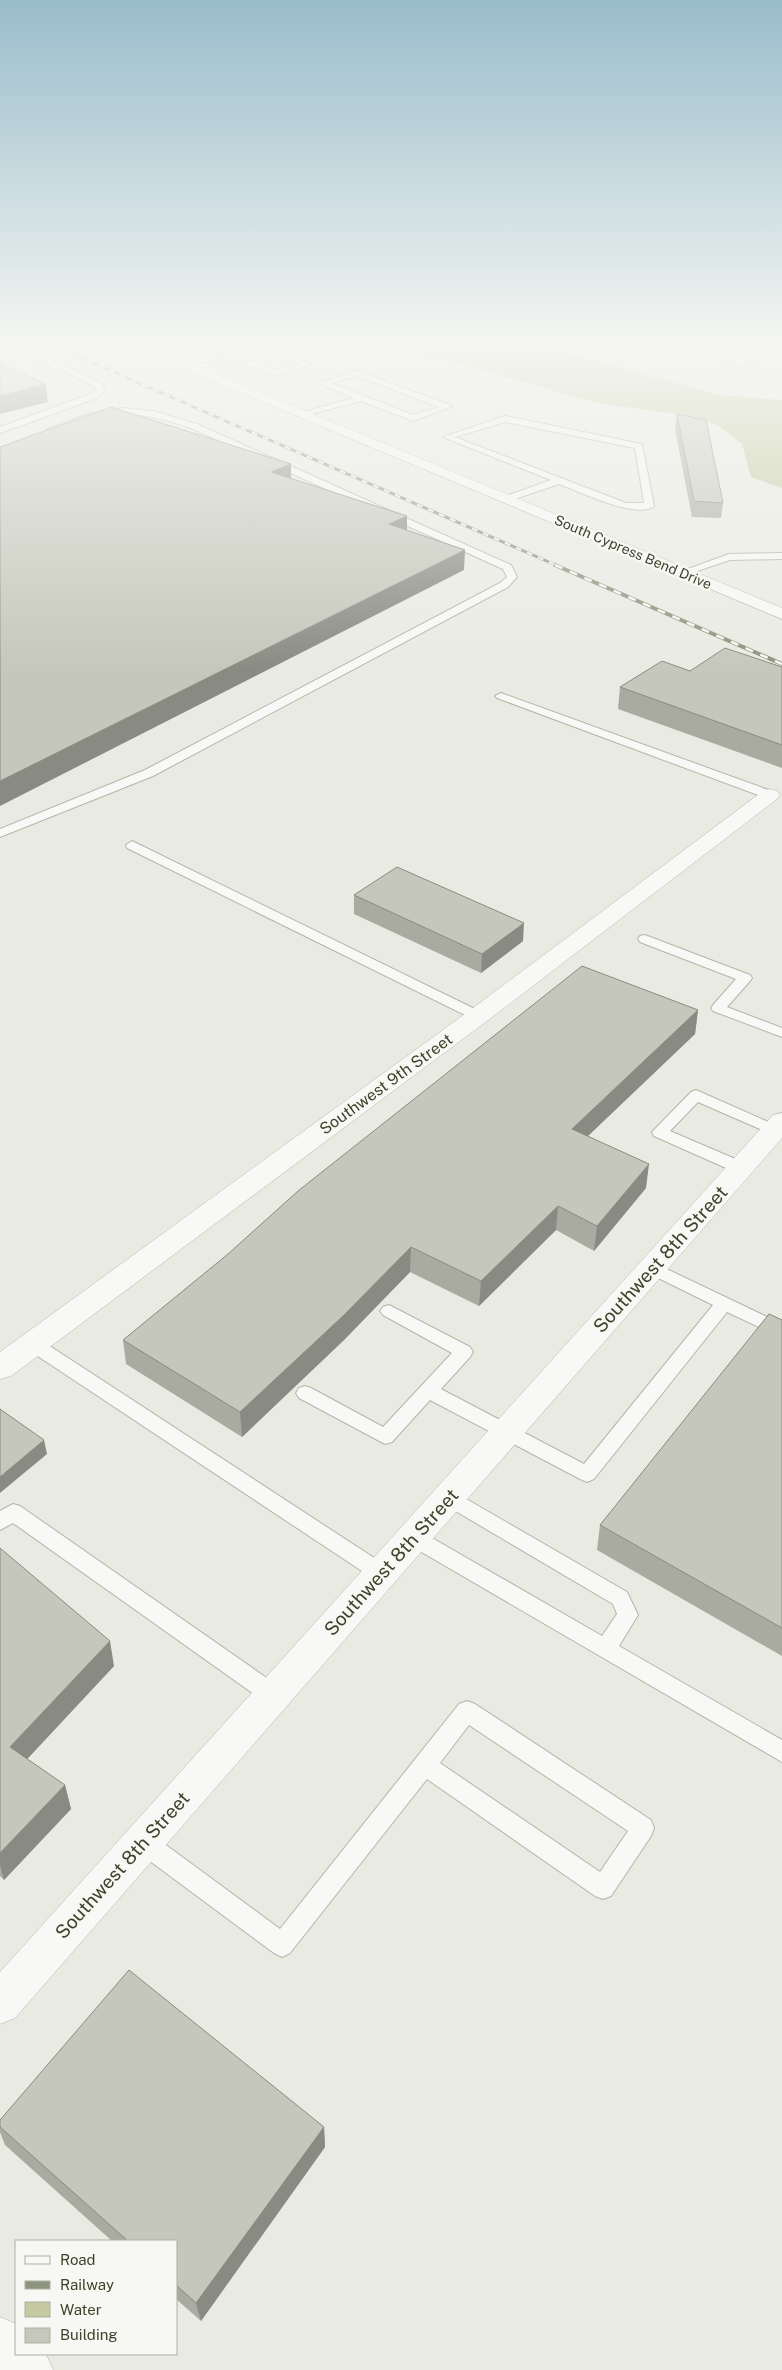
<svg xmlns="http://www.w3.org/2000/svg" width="782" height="2370" viewBox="0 0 782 2370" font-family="'Public Sans',sans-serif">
<rect width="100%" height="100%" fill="#e9ebe3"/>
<polygon fill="#c4c99f" points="402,341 544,341 553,349 720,395 782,400 782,488 751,477 742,444 717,425 693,416 602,404 424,354 403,345"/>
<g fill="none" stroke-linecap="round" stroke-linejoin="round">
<g stroke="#b2b5a8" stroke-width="2">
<g id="lane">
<polygon points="0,341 8,341 100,382 105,390 97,398 0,433 0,427 91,394 97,390 94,386 0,343"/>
<polygon points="191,341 202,341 275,370 299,364 245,341 256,341 311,364 275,375 235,360 190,371 186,369 187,367 228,357"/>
<polygon points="649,341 664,341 742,360 782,343 782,348 743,365"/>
<path d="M357,371L450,405L451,407L413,421L361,401L300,417V413L354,398L319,383ZM357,376L439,407L413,415L331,383Z"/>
<path d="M122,408L153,411L197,424L511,565L517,577L508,587L153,776L0,837V829L145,770L500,583L507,577L503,569L191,428C158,417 126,408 92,418C78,422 65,428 51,432L47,429L88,414Z"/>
<path d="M505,416L642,444L654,506C636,520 579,491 559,484L509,501H503V497L551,480L443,437ZM505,422L635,448L644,503H626L455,437Z"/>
<polygon points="782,553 782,559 730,560 682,576 677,573 729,554"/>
<polygon points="501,693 774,792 776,795 770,799 766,798 497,698 495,696"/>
<polygon points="132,841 483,1013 485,1016 483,1019 473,1019 127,848 126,845"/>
<polygon points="645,935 750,975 752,978 750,981 727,1007 782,1028 782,1037 713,1011 711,1008 713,1005 736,979 640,942 638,939 640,936"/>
<polygon points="696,1090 782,1128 781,1133 769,1133 698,1102 670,1131 747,1164 749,1168 747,1172 735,1172 654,1136 652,1132 691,1092"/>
<polygon points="652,1262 782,1324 782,1338 727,1312 594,1479 587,1482 580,1479 430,1400 392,1442 385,1444 299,1398 296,1393 299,1388 305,1386 311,1388 383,1427 452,1353 383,1315 380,1311 383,1307 389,1305 470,1347 473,1352 470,1357 441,1389 584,1464 713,1305 646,1272 643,1268 646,1264"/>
<polygon points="33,1337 39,1339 388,1567 391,1573 388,1579 381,1581 374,1579 27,1349 24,1344 27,1339"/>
<polygon points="449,1489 627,1592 638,1615 619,1646 782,1740 782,1762 406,1543 403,1537 406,1531 413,1529 420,1531 602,1636 617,1614 613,1604 442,1503 439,1497 442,1491"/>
<polygon points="13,1504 20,1506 281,1688 284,1695 281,1702 273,1704 265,1702 13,1523 0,1530 0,1511"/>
<path d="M467,1701L475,1704L651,1820L654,1828L651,1836L611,1896L603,1899L595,1896L427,1779L290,1953L282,1957L274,1953L135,1850L132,1842L135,1834L143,1831L151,1834L280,1929L459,1704ZM469,1725L628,1831L600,1872L440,1763Z"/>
</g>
</g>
<g stroke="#b2b5a8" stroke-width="1">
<g id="street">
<polygon points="118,341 136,341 782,608 782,619"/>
<polygon points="770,789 777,791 780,795 777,799 487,1021 11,1376 0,1379 0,1352 469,1011 763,791"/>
<polygon points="782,1113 782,1138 15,2018 0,2024 0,1972 773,1115"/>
<polygon points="0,2317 16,2324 16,2354 46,2354 53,2370 0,2370"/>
</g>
</g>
<use href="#lane" fill="#f8f9f6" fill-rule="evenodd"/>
<use href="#street" fill="#f8f9f6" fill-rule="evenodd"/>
<g stroke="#8e947d" stroke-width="3">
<polyline id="rail-far1" points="43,341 558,566"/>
</g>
<g stroke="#8e947d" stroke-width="4">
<polyline id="rail" points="555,565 782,664"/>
</g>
<use href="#rail-far1" stroke="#f7f8f3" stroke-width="2" stroke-dasharray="6" stroke-linecap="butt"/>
<use href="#rail" stroke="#f7f8f3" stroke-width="2.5" stroke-dasharray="8" stroke-linecap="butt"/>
</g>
<g fill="#a9aba0">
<polygon points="677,414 723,503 721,518 692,517 675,429"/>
<polygon points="782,667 782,768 618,709 620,687 690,671"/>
<polygon points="354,895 523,941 481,973 354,914"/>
<polygon points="698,1010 695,1034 588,1136 646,1188 594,1251 556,1230 479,1306 410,1272 344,1340 242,1437 126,1364 123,1340"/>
<polygon points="782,1320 782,1656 597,1550 600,1525"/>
<polygon points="0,1548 114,1666 27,1759 65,1785 71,1809 4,1880 0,1876"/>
<polygon points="0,2120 324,2127 325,2147 201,2321 176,2299 176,2241 112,2241 5,2145 0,2132"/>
</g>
<g fill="#898b82">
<polygon points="46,384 48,402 0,414 0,396"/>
<polygon points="291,464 291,483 271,472"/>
<polygon points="407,516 407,535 389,524"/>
<polygon points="465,550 464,570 0,806 0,781"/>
<polygon points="524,923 523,941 481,973 482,954"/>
<polygon points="698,1010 695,1034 570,1153 572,1129"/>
<polygon points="649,1164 646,1188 594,1251 597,1226"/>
<polygon points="558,1206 556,1230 479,1306 481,1281"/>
<polygon points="411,1247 410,1272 344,1340 242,1437 240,1412"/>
<polygon points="44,1440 47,1454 0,1493 0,1477"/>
<polygon points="110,1641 114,1666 16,1771 10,1747"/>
<polygon points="65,1785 71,1809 4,1880 0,1865 0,1853"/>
<polygon points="324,2127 325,2147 201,2321 196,2303"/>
</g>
<g fill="#c4c7ba" stroke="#898b82">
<polygon points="0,363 46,384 0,396"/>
<polygon points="111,407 291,464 271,472 407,516 389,524 465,550 0,781 0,447"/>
<polygon points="677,414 706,420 723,503 694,501"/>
<polygon points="725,648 782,667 782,745 620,687 662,661 690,671"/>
<polygon points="397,867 524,923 482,954 354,895"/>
<polygon points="582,966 698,1010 572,1129 649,1164 597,1226 558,1206 481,1281 411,1247 343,1316 240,1412 123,1340 228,1254 298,1191"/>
<polygon points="769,1314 782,1320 782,1628 600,1525"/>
<polygon points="0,1409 44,1440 0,1477"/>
<polygon points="0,1548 110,1641 10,1747 65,1785 0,1853"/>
<polygon points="129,1970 324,2127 196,2303 176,2285 176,2241 128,2241 0,2127 0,2120"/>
</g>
<linearGradient id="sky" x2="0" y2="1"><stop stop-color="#99bccb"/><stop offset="0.51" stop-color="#f5f6f2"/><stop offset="1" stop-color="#f5f6f2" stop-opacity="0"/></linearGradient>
<rect width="782" height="673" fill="url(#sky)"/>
<g text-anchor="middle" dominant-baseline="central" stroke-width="5" stroke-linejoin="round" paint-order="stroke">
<g font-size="14" fill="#3d422b" stroke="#f7f8f3">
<text transform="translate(633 552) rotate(23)">South Cypress Bend Drive</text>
</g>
<g font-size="16" fill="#3d422b" stroke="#f7f8f3">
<text transform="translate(386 1084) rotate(-36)">Southwest 9th Street</text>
</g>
<g font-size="19" fill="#3d422b" stroke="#f7f8f3">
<text transform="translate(660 1259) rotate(-48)">Southwest 8th Street</text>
<text transform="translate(391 1562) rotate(-48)">Southwest 8th Street</text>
<text transform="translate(122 1865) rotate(-48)">Southwest 8th Street</text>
</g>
</g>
<rect x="15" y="2240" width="162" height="115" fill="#f7f8f3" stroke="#adafa3"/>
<rect x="25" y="2256" width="25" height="8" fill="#f8f9f6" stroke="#adafa3"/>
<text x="60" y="2265" font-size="15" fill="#3d422b">Road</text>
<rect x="25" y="2281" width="25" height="8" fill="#8e947d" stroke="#adafa3"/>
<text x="60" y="2290" font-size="15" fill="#3d422b">Railway</text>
<rect x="25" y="2302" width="25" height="15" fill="#c4c99f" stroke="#adafa3"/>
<text x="60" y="2315" font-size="15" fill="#3d422b">Water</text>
<rect x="25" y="2328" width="25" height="15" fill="#c4c7ba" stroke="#adafa3"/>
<text x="60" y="2340" font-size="15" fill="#3d422b">Building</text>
</svg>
